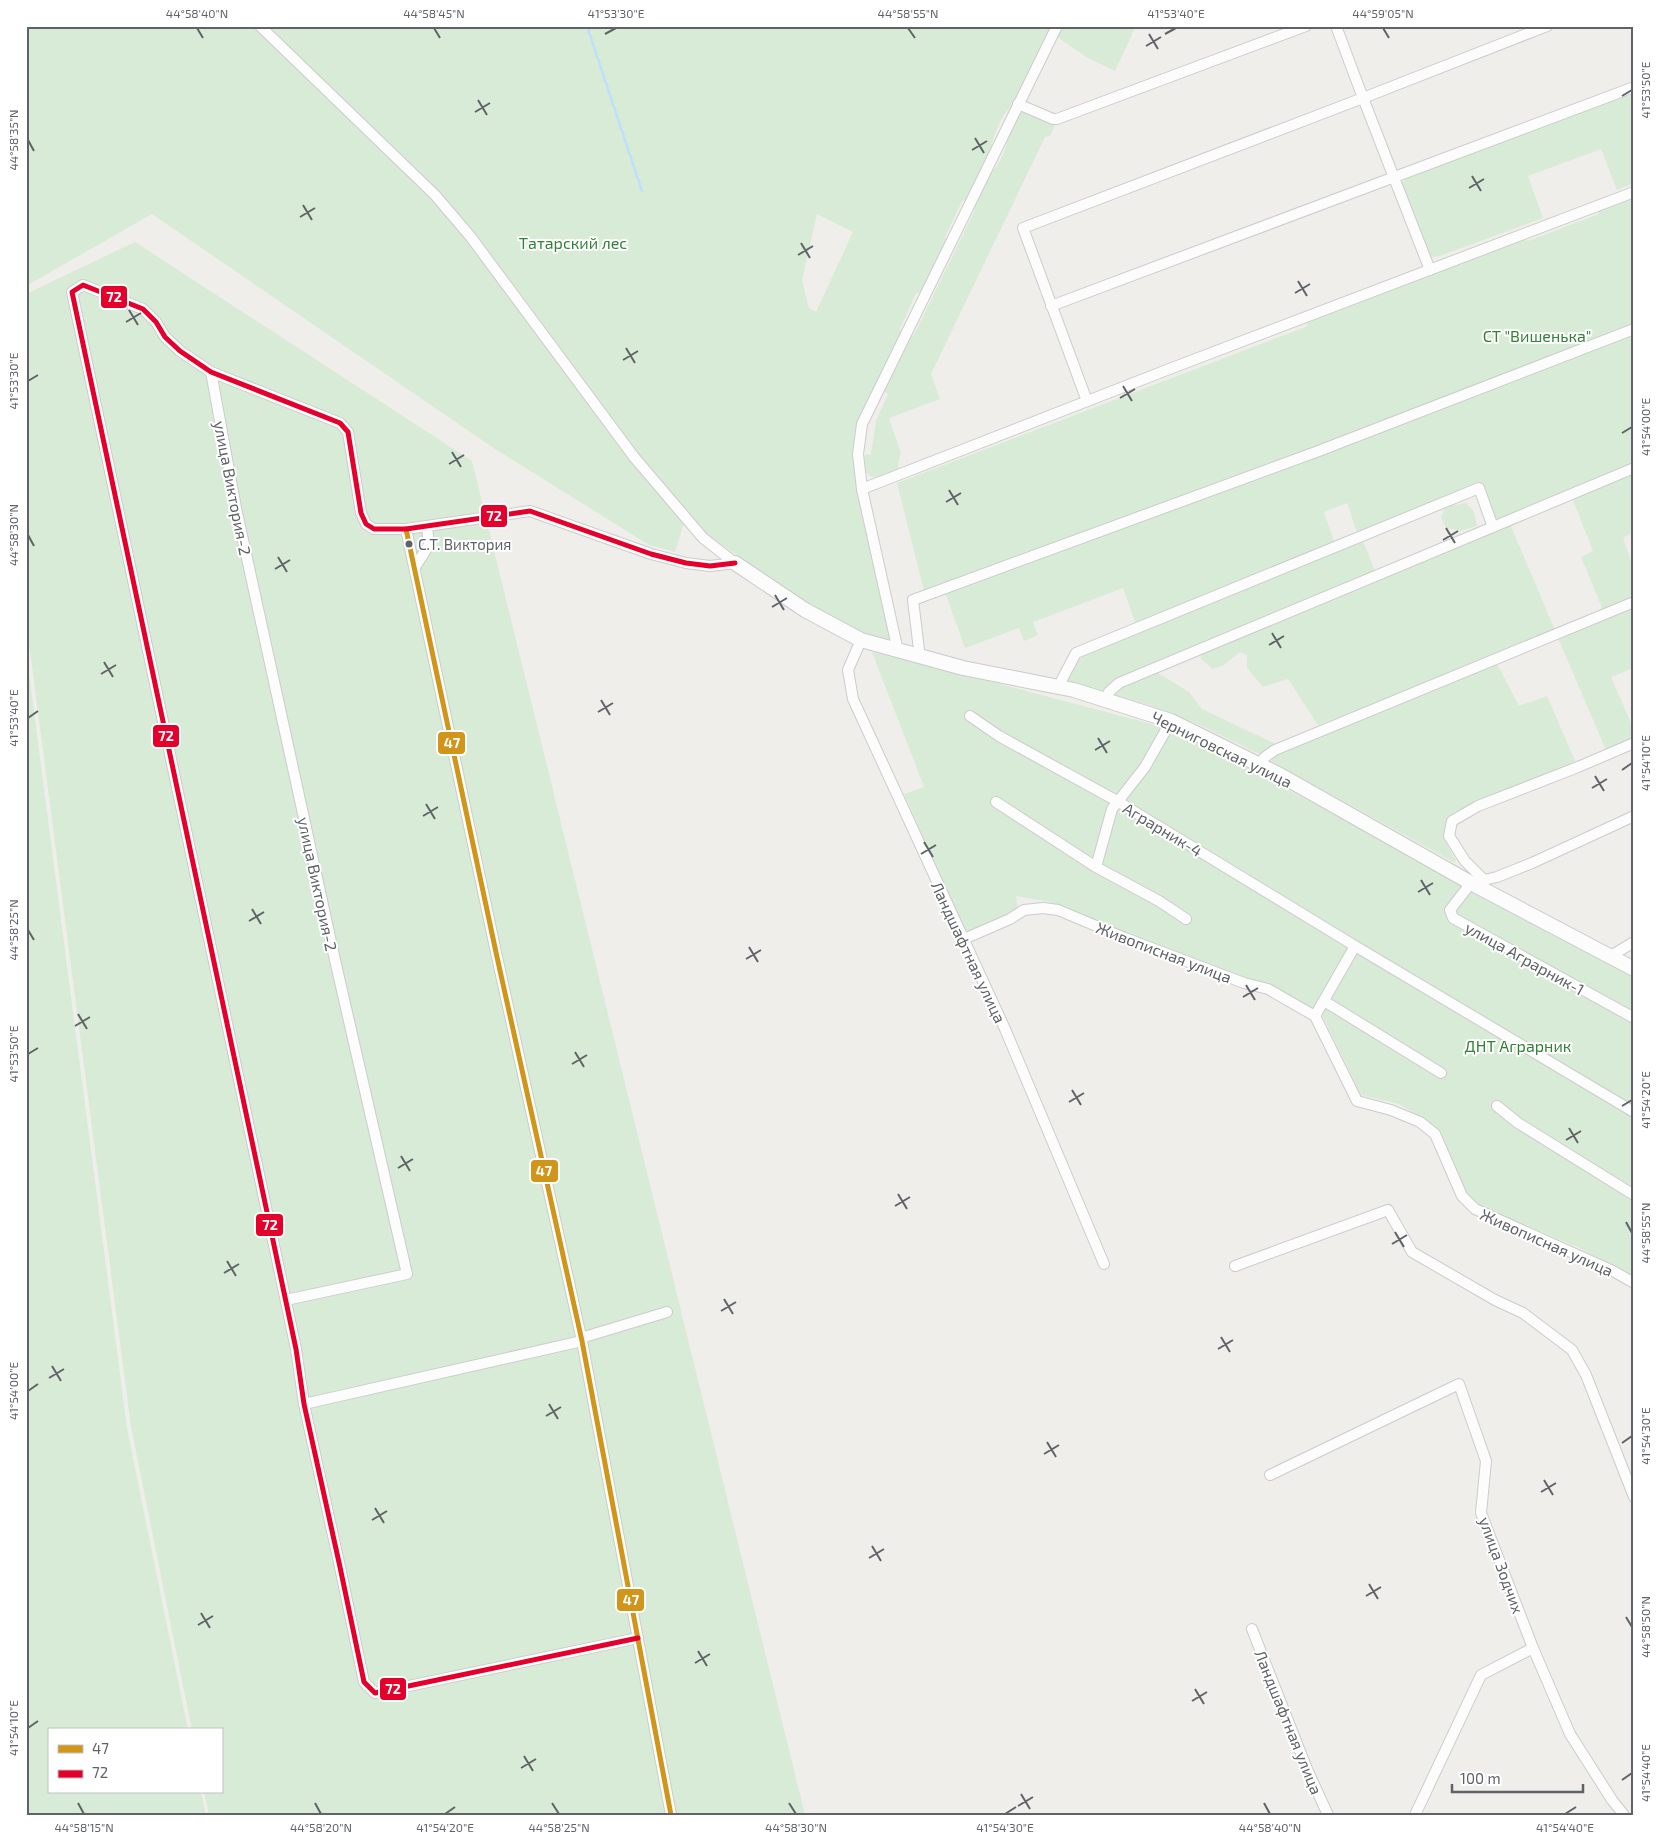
<svg xmlns="http://www.w3.org/2000/svg" width="1660" height="1841" viewBox="0 0 1660 1841" font-family="'Exo 2',sans-serif">
<rect width="100%" height="100%" fill="#efeeea"/>
<g fill="#d8ebd6" fill-rule="evenodd">
<path d="M26,26H1136L1115,71L1086,57L1049,31L1013,104L1003,116L995,133L990,151L965,200L962,201L945,237L947,241L922,292L916,293L900,329L901,334L862,411L857,434L890,634L889,639L884,642L875,640L807,603L706,534L691,518L683,526L675,552L649,545L495,449L152,214L26,286ZM817,214L853,232L816,312L809,308L802,280Z"/>
<polygon points="1634,92 1634,183 1617,190 1601,149 1528,176 1543,218 1437,257 1436,256 1431,258 1402,184 1407,178"/>
<path d="M1024,112L1056,123L1050,136L1045,137L931,374L940,399L889,418L901,453L898,464L899,468C879,477 863,487 865,455L871,454L876,421L888,394L883,391L909,337L913,336L915,333L975,210L973,205L986,179L998,165L1005,150L1010,131L1018,114Z"/>
<polygon points="1634,197 1634,462 1495,521 1480,486 1358,535 1347,503 1324,512 1335,544 1136,625 1123,588 1033,622 1038,635 1024,641 1019,628 965,648 942,584 924,591 897,483 1308,326 1307,323 1526,239 1528,241 1599,214 1598,211"/>
<polygon points="135,242 472,461 805,1815 209,1815 204,1792 221,1792 221,1730 192,1730 131,1427 26,620 26,294"/>
<polygon points="1634,472 1634,532 1623,538 1634,569 1634,597 1603,610 1581,557 1593,551 1572,498"/>
<polygon points="1466,503 1474,512 1477,526 1460,531 1446,528 1441,518 1445,507"/>
<polygon points="1510,524 1555,630 1437,679 1318,725 1288,679 1263,687 1247,668 1247,655 1240,652 1224,665 1213,669 1201,659 1201,654"/>
<path d="M1362,539L1375,571L1116,680L1102,691L1066,681C1073,665 1079,658 1094,649Z"/>
<polygon points="1634,607 1634,668 1611,677 1634,730 1634,739 1606,750 1558,638"/>
<polygon points="26,650 127,1428 188,1730 49,1730 49,1792 201,1792 206,1815 26,1815"/>
<polygon points="872,652 951,671 1178,731 1634,975 1634,1276 1577,1247 1477,1205 1467,1194 1441,1132 1429,1122 1399,1104 1361,1095 1322,1015 1256,982 1162,950 1049,902 1016,896 1018,908 1000,919 968,931 959,925 915,818 904,794 924,787"/>
<path d="M1497,664L1519,706L1547,696L1576,763L1472,804L1449,815C1442,838 1444,840 1456,860L1455,863L1271,761L1277,753Z"/>
<path d="M1158,673L1189,692L1202,709L1278,745L1259,754C1213,731 1165,706 1114,696C1126,682 1141,678 1158,673Z"/>
</g>
<g fill="none" stroke-linecap="round" stroke-linejoin="round">
<polyline stroke="#bfe0f9" stroke-width="2.5" points="587,26 642,191"/>
<g stroke="#cbcccc" stroke-width="12">
<g id="street">
<polyline points="260,26 435,195 470,236 634,457 703,538 735,563"/>
<polyline points="1336,26 1363,98 1547,26"/>
<polyline points="1018,104 1053,119 1057,119 1306,26"/>
<polyline points="1051,306 1634,87"/>
<polyline points="211,372 236,508 335,960 407,1274 286,1300"/>
<polyline points="1087,401 1023,228 1363,98 1430,270"/>
<polyline points="862,489 1172,368 1634,192"/>
<polyline points="406,529 497,957 582,1341 671,1815"/>
<polyline points="415,567 429,545 427,527"/>
<polyline points="861,640 848,670 853,699 1005,1029 1104,1264"/>
<polyline points="898,651 862,489 858,454 862,424 1057,26"/>
<polyline points="920,658 913,600 1316,452 1634,329"/>
<polyline points="1058,687 1076,653 1479,488 1493,527 1634,468"/>
<polyline points="1105,699 1109,692 1119,683 1493,527"/>
<polyline points="970,716 999,736 1117,801 1355,946"/>
<polyline points="1259,764 1265,757 1275,750 1634,602"/>
<polyline points="996,802 1096,867 1159,901 1186,919"/>
<polyline points="1634,816 1532,863 1497,877 1471,883 1450,910 1453,918 1634,1018"/>
<polyline points="1096,867 1112,809 1145,767 1171,721"/>
<polyline points="1484,880 1465,861 1449,836 1452,821 1478,806 1578,767 1634,743"/>
<polyline points="964,939 1010,919 1024,910 1043,908 1058,910 1125,938 1244,983 1268,989 1315,1016 1357,1101 1391,1110 1420,1122 1435,1134 1462,1196 1475,1209 1613,1271 1634,1283"/>
<polyline points="1609,957 1634,942"/>
<polyline points="1324,1001 1441,1073"/>
<polyline points="1315,1016 1355,946 1634,1112"/>
<polyline points="1497,1106 1518,1123 1634,1195"/>
<polyline points="1235,1266 1388,1210 1412,1252 1495,1300 1523,1313 1572,1350 1586,1375 1634,1497"/>
<polyline points="581,1338 667,1312"/>
<polyline points="304,1404 582,1341"/>
<polyline points="1270,1475 1459,1384 1486,1461 1481,1513 1533,1648 1570,1734 1612,1800 1624,1815"/>
<polyline points="1252,1629 1307,1769 1328,1815"/>
<polyline points="638,1638 375,1693 364,1682 340,1567 304,1404 296,1349 72,292 83,285 143,309 156,322 165,337 180,351 211,372 340,423 348,432 361,513 366,524 374,529 406,529 530,511 651,554 686,563 710,566 735,563"/>
<polyline points="1415,1815 1481,1675 1533,1648"/>
</g>
</g>
<g stroke="#cacacb" stroke-width="16">
<polyline id="secondary" points="735,563 805,610 861,640 963,668 1074,690 1171,721 1280,775 1471,883 1634,969"/>
</g>
<use href="#street" stroke="#fdfcfc" stroke-width="10"/>
<use href="#secondary" stroke="#fdfcfc" stroke-width="14"/>
<g stroke="#fff" stroke-width="9">
<polyline id="bus-1" points="406,529 497,957 582,1341 671,1815"/>
</g>
<g stroke="#fff" stroke-width="9">
<polyline id="bus-2" points="638,1638 375,1693 364,1682 340,1567 304,1404 296,1349 72,292 83,285 143,309 156,322 165,337 180,351 211,372 340,423 348,432 361,513 366,524 374,529 406,529 530,511 651,554 686,563 710,566 735,563"/>
</g>
<use href="#bus-1" stroke="#d1951a" stroke-width="5"/>
<use href="#bus-2" stroke="#e4002b" stroke-width="5"/>
</g>
<path fill="none" stroke="#5f6368" stroke-width="2" d="M197,28L203,38M434,28L440,38M908,28L915,38M1383,28L1389,38M605,34L616,28M1149,34L1158,49M1165,34L1176,28M1146,46L1161,37M1622,96L1632,90M478,100L487,115M475,112L490,103M975,138L984,153M28,140L34,151M972,150L987,141M1472,176L1481,191M1469,188L1484,179M303,205L312,220M300,217L315,208M801,243L810,258M798,255L813,246M1298,281L1307,296M1295,293L1310,284M129,310L138,325M126,322L141,313M626,348L635,363M623,360L638,351M28,381L38,375M1123,386L1132,401M1120,398L1135,389M1622,433L1632,427M452,452L461,467M449,464L464,455M949,490L958,505M946,502L961,493M1446,528L1455,543M28,535L34,546M1443,540L1458,531M278,557L287,572M275,569L290,560M775,595L784,610M772,607L787,598M1272,633L1281,648M1269,645L1284,636M104,662L113,677M101,674L116,665M601,700L610,715M598,712L613,703M28,718L38,711M1098,738L1107,753M1095,750L1110,741M1622,770L1632,763M1595,776L1604,791M1592,788L1607,779M426,804L435,819M423,816L438,807M924,842L933,857M921,854L936,845M1421,880L1430,895M1418,892L1433,883M252,909L261,924M249,921L264,912M28,930L34,940M749,947L758,962M746,959L761,950M1246,985L1255,1000M1243,997L1258,988M78,1014L87,1029M75,1026L90,1017M575,1052L584,1067M28,1054L38,1048M572,1064L587,1055M1072,1090L1081,1105M1069,1102L1084,1093M1622,1106L1632,1100M1569,1128L1578,1143M1566,1140L1581,1131M401,1156L410,1171M398,1168L413,1159M898,1194L907,1209M895,1206L910,1197M1626,1222L1632,1233M1395,1232L1404,1247M1392,1244L1407,1235M227,1261L236,1276M224,1273L239,1264M724,1299L733,1314M721,1311L736,1302M1221,1337L1230,1352M1218,1349L1233,1340M52,1366L61,1381M49,1378L64,1369M28,1391L38,1384M549,1404L558,1419M546,1416L561,1407M1047,1442L1056,1457M1622,1443L1632,1436M1044,1454L1059,1445M1544,1480L1553,1495M1541,1492L1556,1483M375,1508L384,1523M372,1520L387,1511M872,1546L881,1561M869,1558L884,1549M1369,1584L1378,1599M1366,1596L1381,1587M201,1613L210,1628M1626,1617L1632,1627M198,1625L213,1616M698,1651L707,1666M695,1663L710,1654M1195,1689L1204,1704M1192,1701L1207,1692M28,1728L38,1721M524,1756L533,1771M521,1768L536,1759M1622,1780L1632,1773M1021,1794L1030,1809M78,1803L84,1814M315,1803L321,1814M552,1803L559,1814M789,1803L796,1814M1264,1803L1270,1814M1018,1806L1033,1797M445,1814L455,1807M1005,1814L1016,1807M1565,1814L1576,1807"/>
<circle fill="#5f6368" stroke="#fff" stroke-width="2" cx="409" cy="544" r="4.5"/>
<g text-anchor="middle" dominant-baseline="central" stroke-width="4" stroke-linejoin="round" paint-order="stroke">
<g font-size="15" fill="#5f6368" stroke="#fff" text-anchor="start">
<text x="418" y="544">С.Т. Виктория</text>
</g>
<g font-size="16" fill="#348238" stroke="#fff">
<text x="573" y="242">Татарский лес</text>
<text x="1537" y="335">СТ "Вишенька"</text>
<text x="1518" y="1045">ДНТ Аграрник</text>
</g>
<g font-size="16" fill="#5f6368" stroke="#fff">
<text transform="translate(233 488) rotate(79)">улица Виктория-2</text>
<text transform="translate(1222 749) rotate(26)">Черниговская улица</text>
<text transform="translate(1163 829) rotate(31)">Аграрник-4</text>
<text transform="translate(318 884) rotate(78)">улица Виктория-2</text>
<text transform="translate(969 952) rotate(65)">Ландшафтная улица</text>
<text transform="translate(1164 952) rotate(21)">Живописная улица</text>
<text transform="translate(1525 958) rotate(29)">улица Аграрник-1</text>
<text transform="translate(1547 1242) rotate(24)">Живописная улица</text>
<text transform="translate(1502 1565) rotate(70)">улица Зодчих</text>
<text transform="translate(1289 1722) rotate(68)">Ландшафтная улица</text>
</g>
</g>
<g stroke="#fff" stroke-width="2">
<rect x="100" y="285" width="28" height="24" rx="5" fill="#e4002b"/>
<rect x="480" y="504" width="28" height="24" rx="5" fill="#e4002b"/>
<rect x="152" y="724" width="28" height="24" rx="5" fill="#e4002b"/>
<rect x="437" y="731" width="29" height="24" rx="5" fill="#d1951a"/>
<rect x="530" y="1159" width="29" height="24" rx="5" fill="#d1951a"/>
<rect x="255" y="1213" width="29" height="24" rx="5" fill="#e4002b"/>
<rect x="616" y="1588" width="29" height="24" rx="5" fill="#d1951a"/>
<rect x="379" y="1677" width="28" height="24" rx="5" fill="#e4002b"/>
</g>
<g font-size="14" text-anchor="middle" font-weight="bold" fill="#fff">
<text x="114" y="302">72</text>
<text x="494" y="521">72</text>
<text x="166" y="741">72</text>
<text x="452" y="748">47</text>
<text x="544" y="1176">47</text>
<text x="270" y="1230">72</text>
<text x="631" y="1605">47</text>
<text x="393" y="1694">72</text>
</g>
<rect width="1660" height="1841" fill="none" stroke="#ffffff" stroke-width="55"/>
<rect x="48" y="1728" width="175" height="65" fill="#ffffff" stroke="#bfc1c3"/>
<rect x="58" y="1745" width="25" height="8" fill="#d1951a" stroke="#bfc1c3"/>
<text x="92" y="1754" font-size="15" fill="#5f6368">47</text>
<rect x="58" y="1770" width="25" height="8" fill="#e4002b" stroke="#bfc1c3"/>
<text x="92" y="1778" font-size="15" fill="#5f6368">72</text>
<path d="M1452 1784v8h131v-8" fill="none" stroke="#5f6368" stroke-width="2.5"/>
<text x="1460" y="1784" font-size="15" fill="#5f6368" stroke="#ffffff" stroke-width="4" paint-order="stroke">100 m</text>
<rect x="28" y="28" width="1604" height="1786" fill="none" stroke="#5f6368" stroke-width="2"/>
<g font-size="12" text-anchor="middle" fill="#5f6368">
<text x="197" y="18">44°58'40"N</text>
<text x="434" y="18">44°58'45"N</text>
<text x="616" y="18">41°53'30"E</text>
<text x="908" y="18">44°58'55"N</text>
<text x="1176" y="18">41°53'40"E</text>
<text x="1383" y="18">44°59'05"N</text>
<text transform="translate(1646 90) rotate(-90)" y="4">41°53'50"E</text>
<text transform="translate(14 140) rotate(-90)" y="4">44°58'35"N</text>
<text transform="translate(14 381) rotate(-90)" y="4">41°53'30"E</text>
<text transform="translate(1646 427) rotate(-90)" y="4">41°54'00"E</text>
<text transform="translate(14 535) rotate(-90)" y="4">44°58'30"N</text>
<text transform="translate(14 718) rotate(-90)" y="4">41°53'40"E</text>
<text transform="translate(1646 763) rotate(-90)" y="4">41°54'10"E</text>
<text transform="translate(14 930) rotate(-90)" y="4">44°58'25"N</text>
<text transform="translate(14 1054) rotate(-90)" y="4">41°53'50"E</text>
<text transform="translate(1646 1100) rotate(-90)" y="4">41°54'20"E</text>
<text transform="translate(1646 1233) rotate(-90)" y="4">44°58'55"N</text>
<text transform="translate(14 1391) rotate(-90)" y="4">41°54'00"E</text>
<text transform="translate(1646 1436) rotate(-90)" y="4">41°54'30"E</text>
<text transform="translate(1646 1627) rotate(-90)" y="4">44°58'50"N</text>
<text transform="translate(14 1728) rotate(-90)" y="4">41°54'10"E</text>
<text transform="translate(1646 1773) rotate(-90)" y="4">41°54'40"E</text>
<text x="84" y="1832">44°58'15"N</text>
<text x="321" y="1832">44°58'20"N</text>
<text x="445" y="1832">41°54'20"E</text>
<text x="559" y="1832">44°58'25"N</text>
<text x="796" y="1832">44°58'30"N</text>
<text x="1005" y="1832">41°54'30"E</text>
<text x="1270" y="1832">44°58'40"N</text>
<text x="1565" y="1832">41°54'40"E</text>
</g>
</svg>
